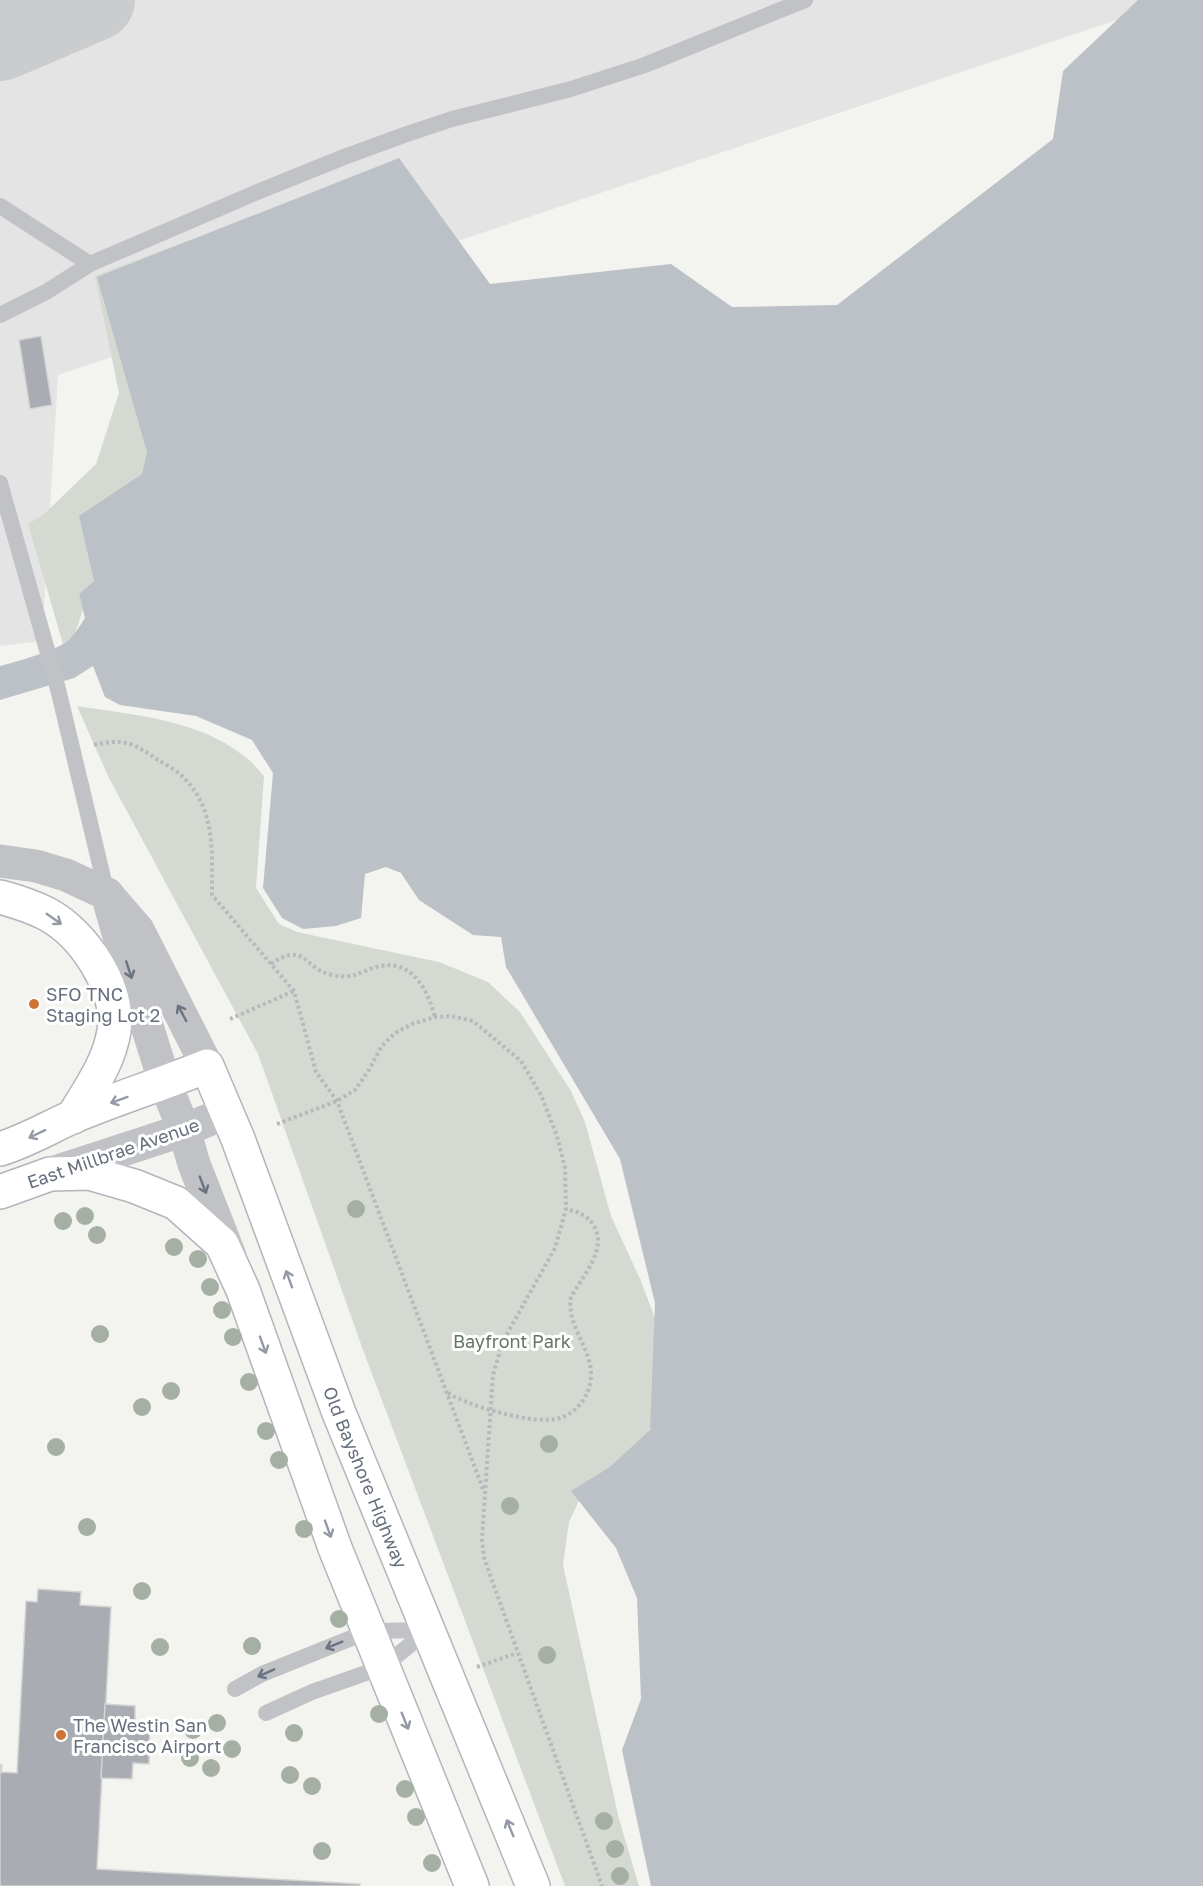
<svg xmlns="http://www.w3.org/2000/svg" width="1203" height="1886" viewBox="0 0 1203 1886" font-family="'Golos Text',sans-serif">
<rect width="100%" height="100%" fill="#f3f4f0"/>
<polygon fill="#e4e4e4" points="0,0 1176,0 58,375 42,641 0,646"/>
<g fill="#d4dad2">
<polygon points="189,240 170,455 94,581 79,594 83,609 75,634 63,644 28,524 43,515 96,464 119,393 95,276"/>
<path d="M77,706C134,715 197,719 244,756C252,761 257,769 264,776L256,888L279,924L297,932L439,962L488,982L520,1012L571,1091L585,1122L611,1216L641,1281L669,1356L672,1369L645,1441L586,1486L569,1522L563,1565L619,1819L639,1886H565L363,1350L258,1054L109,778Z"/>
</g>
<path fill="#bbc1c7" d="M1138,0H1203V1886H651L622,1750L641,1699L637,1598L616,1548L571,1491L610,1467L650,1430L655,1303L620,1159L506,967L501,937L473,935L419,900L401,873L386,867L365,874L361,918L336,926L303,929L282,918L263,888L273,773L252,740L196,716L120,705L105,697L93,666L74,678L0,700V666C16,662 50,652 63,644C73,638 79,627 85,618L79,594L94,581L79,516L142,474L147,452L97,277L399,158L490,284L671,264L732,307L837,305L1053,139L1063,71Z"/>
<g fill="none" stroke-linecap="round" stroke-linejoin="round">
<polyline stroke="#cacccd" stroke-width="82" points="0,40 94,0"/>
</g>
<g fill="#a9adb3" stroke="#d4d5d3" stroke-width="1.5">
<polygon points="41,336 52,405 30,409 19,340"/>
<polygon points="38,1589 81,1592 80,1605 111,1607 97,1869 360,1884 360,1886 0,1886 0,1765 2,1765 1,1772 17,1773 26,1601 37,1602"/>
<polygon points="105,1704 135,1706 135,1722 150,1722 149,1764 133,1763 132,1779 101,1778"/>
</g>
<g fill="none" stroke-linecap="round" stroke-linejoin="round">
<g stroke="#b2b5ba" stroke-width="36">
<g id="secondary">
<path d="M0,897C15,901 33,907 47,914C84,934 120,988 114,1031C109,1063 89,1090 73,1117"/>
<path id="s1" d="M0,1149C26,1141 48,1128 72,1117C117,1098 163,1084 207,1066L238,1139L339,1413L533,1886"/>
<polyline points="0,1192 50,1174 89,1173 134,1186 176,1203 222,1244 243,1290 335,1548 472,1886"/>
</g>
</g>
<g stroke="#b7b9bc" stroke-width="4" stroke-dasharray="3 3" stroke-linecap="butt">
<path d="M94,745C124,738 133,743 158,760C166,765 177,770 184,778C216,810 212,853 212,895L294,991L316,1072L337,1101L483,1489"/>
<path d="M271,964C306,940 303,969 332,975C356,980 361,970 381,966C413,960 428,991 435,1017"/>
<polyline points="230,1019 294,991"/>
<polyline points="277,1124 337,1101 355,1090 369,1070 381,1047 395,1033 412,1024 435,1017 451,1016 473,1021 521,1061 541,1095 557,1136 565,1168 566,1209 555,1248 503,1341 493,1375 482,1539 484,1557 489,1572 602,1886"/>
<path d="M448,1393C468,1406 536,1426 560,1418C577,1413 591,1394 591,1376C592,1348 566,1326 571,1297C582,1277 608,1249 594,1226C587,1215 579,1212 566,1209"/>
<polyline points="477,1667 517,1653"/>
</g>
<g stroke="#c0c2c5" stroke-width="16">
<polyline points="0,206 90,264"/>
<polyline points="0,315 46,292 90,264 255,193 344,157 404,135 452,119 571,89 645,65 805,0"/>
<polyline points="0,483 58,689 107,894"/>
<polyline points="235,1689 262,1674 369,1631 428,1630"/>
<polyline points="266,1713 312,1692 383,1667 428,1630"/>
</g>
<g stroke="#c0c2c5" stroke-width="33">
<polyline points="0,861 36,866 66,875 107,894 138,930 207,1066"/>
<polyline points="107,894 123,950 165,1083 184,1130 194,1164 230,1256"/>
<polyline points="55,1172 184,1130 226,1113"/>
</g>
<use href="#secondary" stroke="#fff" stroke-width="33"/>
</g>
<g fill="#a5afa3">
<circle cx="356" cy="1209" r="9"/>
<circle cx="85" cy="1216" r="9"/>
<circle cx="63" cy="1221" r="9"/>
<circle cx="97" cy="1235" r="9"/>
<circle cx="174" cy="1247" r="9"/>
<circle cx="198" cy="1259" r="9"/>
<circle cx="210" cy="1287" r="9"/>
<circle cx="222" cy="1310" r="9"/>
<circle cx="100" cy="1334" r="9"/>
<circle cx="233" cy="1337" r="9"/>
<circle cx="249" cy="1382" r="9"/>
<circle cx="171" cy="1391" r="9"/>
<circle cx="142" cy="1407" r="9"/>
<circle cx="266" cy="1431" r="9"/>
<circle cx="549" cy="1444" r="9"/>
<circle cx="56" cy="1447" r="9"/>
<circle cx="279" cy="1460" r="9"/>
<circle cx="510" cy="1506" r="9"/>
<circle cx="87" cy="1527" r="9"/>
<circle cx="304" cy="1529" r="9"/>
<circle cx="142" cy="1591" r="9"/>
<circle cx="339" cy="1619" r="9"/>
<circle cx="252" cy="1646" r="9"/>
<circle cx="160" cy="1647" r="9"/>
<circle cx="547" cy="1655" r="9"/>
<circle cx="379" cy="1714" r="9"/>
<circle cx="217" cy="1723" r="9"/>
<circle cx="193" cy="1730" r="9"/>
<circle cx="294" cy="1733" r="9"/>
<circle cx="232" cy="1749" r="9"/>
<circle cx="190" cy="1758" r="9"/>
<circle cx="211" cy="1768" r="9"/>
<circle cx="290" cy="1775" r="9"/>
<circle cx="312" cy="1786" r="9"/>
<circle cx="405" cy="1789" r="9"/>
<circle cx="416" cy="1817" r="9"/>
<circle cx="604" cy="1821" r="9"/>
<circle cx="615" cy="1849" r="9"/>
<circle cx="322" cy="1851" r="9"/>
<circle cx="432" cy="1863" r="9"/>
<circle cx="620" cy="1876" r="9"/>
</g>
<defs><path id="oneway-shaft" d="M-6 0H5M1.5-3L5.5 0L1.5 3" fill="none" stroke-width="1.6" stroke-linecap="round" stroke-linejoin="round" transform="scale(1.5)"/></defs>
<g stroke="#949aa5">
<use href="#oneway-shaft" transform="translate(54 919) rotate(35)"/>
<use href="#oneway-shaft" transform="translate(119 1100) rotate(160)"/>
<use href="#oneway-shaft" transform="translate(37 1134) rotate(154)"/>
<use href="#oneway-shaft" transform="translate(289 1279) rotate(-110)"/>
<use href="#oneway-shaft" transform="translate(263 1345) rotate(70)"/>
<use href="#oneway-shaft" transform="translate(328 1529) rotate(70)"/>
<use href="#oneway-shaft" transform="translate(405 1721) rotate(68)"/>
<use href="#oneway-shaft" transform="translate(510 1828) rotate(-112)"/>
</g>
<g stroke="#6a7382">
<use href="#oneway-shaft" transform="translate(129 970) rotate(72)"/>
<use href="#oneway-shaft" transform="translate(182 1013) rotate(-118)"/>
<use href="#oneway-shaft" transform="translate(203 1185) rotate(69)"/>
<use href="#oneway-shaft" transform="translate(334 1645) rotate(158)"/>
<use href="#oneway-shaft" transform="translate(266 1673) rotate(156)"/>
</g>
<g fill="#cd7336" stroke="#fff" stroke-width="2">
<circle cx="34" cy="1004" r="6"/>
<circle cx="61" cy="1735" r="6"/>
</g>
<g text-anchor="middle" dominant-baseline="central" stroke-width="6" stroke-linejoin="round" paint-order="stroke">
<g font-size="18" fill="#666f7e" stroke="#fff" text-anchor="start">
<text x="46" y="994">SFO TNC<tspan x="46" dy="21">Staging Lot 2</tspan></text>
<text x="73" y="1725">The Westin San<tspan x="73" dy="21">Francisco Airport</tspan></text>
</g>
<g font-size="18" fill="#666f7e" stroke="#fff">
<text transform="translate(113 1153) rotate(-19)">East Millbrae Avenue</text>
<text stroke="none"><textPath href="#s1" startOffset="664">Old Bayshore Highway</textPath></text>
</g>
<g font-size="18" fill="#657664" stroke="#fff">
<text x="512" y="1341">Bayfront Park</text>
</g>
</g>
</svg>
